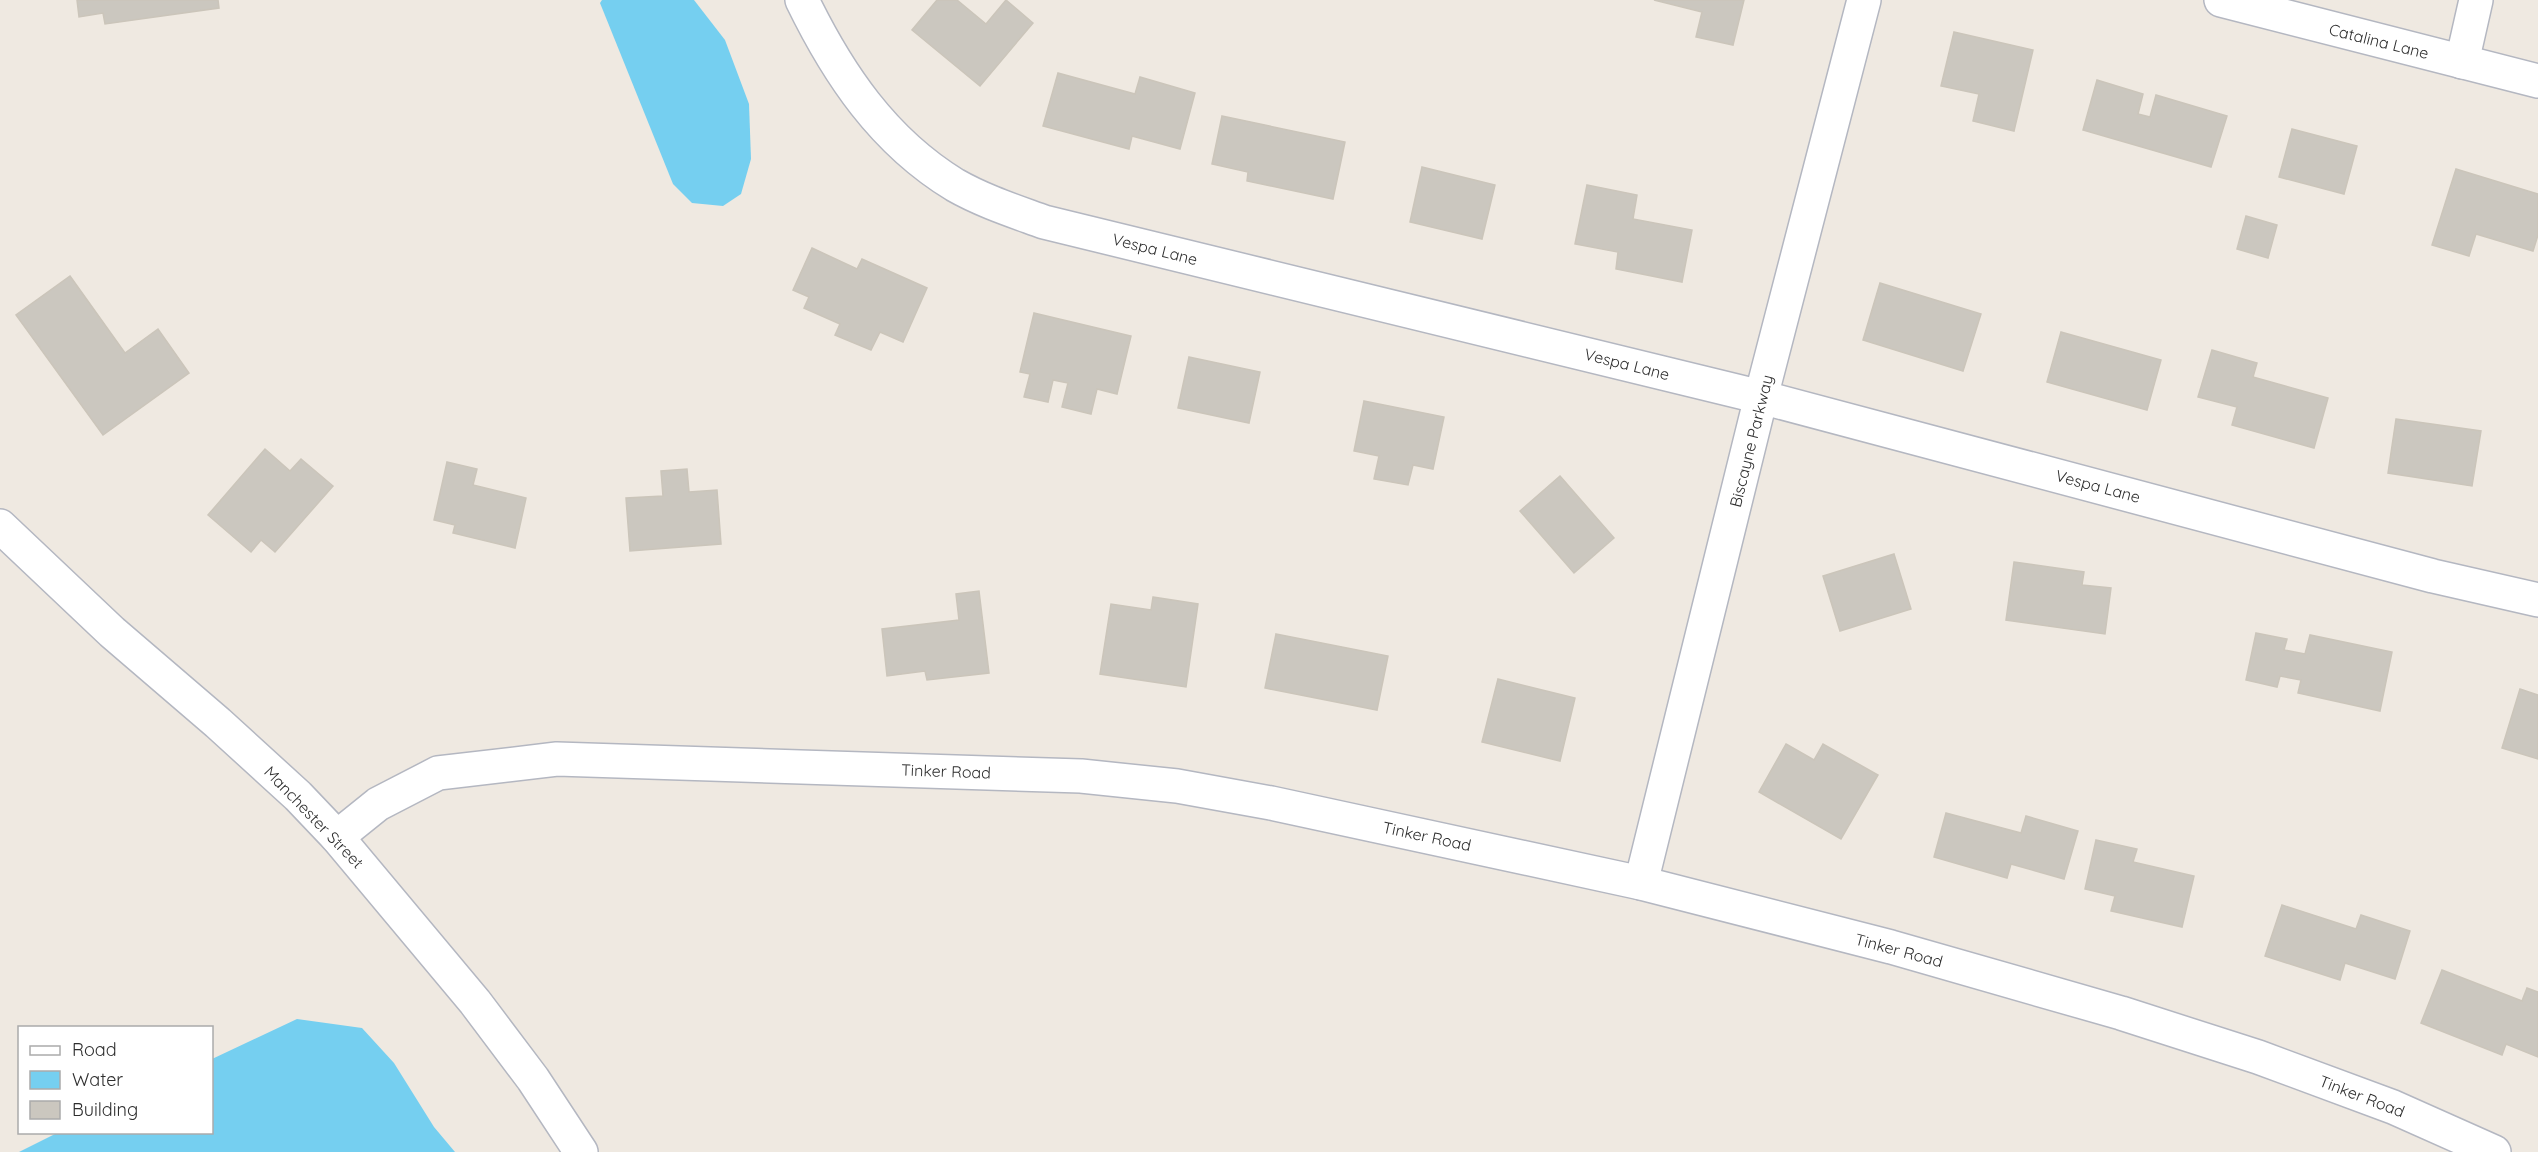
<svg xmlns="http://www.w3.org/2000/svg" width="2538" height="1152" viewBox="0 0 2538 1152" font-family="Quicksand,sans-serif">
<rect width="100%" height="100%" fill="#efe9e1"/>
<g fill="#75cff0">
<polygon points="602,0 694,0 725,40 749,104 751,159 741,194 723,206 692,203 673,184 600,3"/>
<polygon points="297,1019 362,1028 394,1063 434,1127 455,1152 19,1152 57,1133 212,1132 212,1059"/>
</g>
<g fill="#cbc7bf" stroke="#cbc5ba" stroke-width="1.5">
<polygon points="77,0 218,0 219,8 105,24 103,13 79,17"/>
<polygon points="937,0 957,0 986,24 1006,0 1033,23 980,86 912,30"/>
<polygon points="1654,0 1744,0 1733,45 1696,37 1702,12"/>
<polygon points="1954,32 2033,50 2014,131 1973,121 1979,94 1941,86"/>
<polygon points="1058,73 1135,94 1140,77 1195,93 1180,149 1132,136 1129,149 1043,126"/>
<polygon points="2097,80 2143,94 2138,114 2150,117 2156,95 2227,116 2211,167 2083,130"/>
<polygon points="1222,116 1345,142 1333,199 1247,181 1248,172 1212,164"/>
<polygon points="2292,129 2357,146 2344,194 2279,177"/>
<polygon points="1422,167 1495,185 1482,239 1410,222"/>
<polygon points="2456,169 2538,194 2538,235 2533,251 2476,234 2469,256 2432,245"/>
<polygon points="1587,185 1637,195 1633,219 1692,230 1682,282 1616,269 1618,252 1575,244"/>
<polygon points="2246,216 2277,225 2268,258 2237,249"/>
<polygon points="812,248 857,269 862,259 927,288 903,342 880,332 871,350 835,335 840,324 804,308 809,297 793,290"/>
<polygon points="70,276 125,353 158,329 189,373 103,435 16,315"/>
<polygon points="1880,283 1981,314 1963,371 1863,340"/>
<polygon points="1034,313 1131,336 1117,394 1097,389 1091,414 1062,407 1068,383 1053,380 1048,402 1024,397 1030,374 1020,372"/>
<polygon points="2061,332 2161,360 2147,410 2047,382"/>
<polygon points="2212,350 2257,363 2253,377 2328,398 2314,448 2232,425 2237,407 2198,397"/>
<polygon points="1189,357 1260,372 1249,423 1178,408"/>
<polygon points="1364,401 1444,417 1433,469 1413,465 1408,485 1374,479 1379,456 1354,451"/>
<polygon points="2396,419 2481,431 2472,486 2388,473"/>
<polygon points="265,449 290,471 301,459 333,486 275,552 261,540 251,552 208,515"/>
<polygon points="447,462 477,469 473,485 526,498 515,548 453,533 455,525 434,520"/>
<polygon points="687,469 689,492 717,490 721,544 630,551 626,498 663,496 661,471"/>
<polygon points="1560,476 1614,538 1574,573 1520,511"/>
<polygon points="1894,554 1911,609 1840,631 1823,576"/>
<polygon points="2014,562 2084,572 2082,585 2111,588 2105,634 2006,620"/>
<polygon points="979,591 989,673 927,680 925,671 887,676 882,629 959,620 956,594"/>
<polygon points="1153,597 1198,604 1186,687 1100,674 1111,604 1151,610"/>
<polygon points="2256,633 2287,639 2284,650 2305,654 2310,635 2392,652 2380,711 2298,693 2301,680 2280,676 2277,687 2246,680"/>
<polygon points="1276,634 1388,656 1377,710 1265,688"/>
<polygon points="1498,679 1575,698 1560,761 1482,742"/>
<polygon points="2520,689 2538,695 2538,759 2502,748"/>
<polygon points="1786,744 1814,760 1823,744 1878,775 1841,839 1759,792"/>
<polygon points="1946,813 2021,833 2026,816 2078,831 2064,879 2011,864 2007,878 1934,857"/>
<polygon points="2096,840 2137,849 2133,862 2194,876 2182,927 2111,911 2115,896 2085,889"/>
<polygon points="2282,905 2356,929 2361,915 2410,931 2395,979 2345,963 2340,980 2265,956"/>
<polygon points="2442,970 2522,1001 2527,988 2538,992 2538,1057 2506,1044 2502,1055 2421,1023"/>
</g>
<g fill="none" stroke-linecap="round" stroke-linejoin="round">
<g stroke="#b4b7c1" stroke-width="36">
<g id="street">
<path d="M802,0C838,74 883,141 955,185C983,201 1014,211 1044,222L1761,397L2433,576L2538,600"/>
<polyline points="2221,0 2538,81"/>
<polyline points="2462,62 2476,0"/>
<polyline points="1641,883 1761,397 1864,0"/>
</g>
</g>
<g stroke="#b4b7c1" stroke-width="36">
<g id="secondary">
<polyline points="0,526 112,632 218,723 298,796 337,837 475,1002 533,1079 581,1152"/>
<polyline points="337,837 378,804 438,773 557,759 1081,776 1177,786 1271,803 1641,883 1891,947 2121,1013 2258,1057 2393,1107 2494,1152"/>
</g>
</g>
<use href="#street" stroke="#fff" stroke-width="33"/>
<use href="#secondary" stroke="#fff" stroke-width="33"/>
</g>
<g text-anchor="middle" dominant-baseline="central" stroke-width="6" stroke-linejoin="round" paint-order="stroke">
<g font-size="16" fill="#2e2e2e" stroke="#fff">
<text transform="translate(2379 41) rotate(14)">Catalina Lane</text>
<text transform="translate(1155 249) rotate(14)">Vespa Lane</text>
<text transform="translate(1627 364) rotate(14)">Vespa Lane</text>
<text transform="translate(1751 441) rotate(-76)">Biscayne Parkway</text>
<text transform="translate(2098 486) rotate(15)">Vespa Lane</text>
<text transform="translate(946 771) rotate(2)">Tinker Road</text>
<text transform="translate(314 817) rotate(46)">Manchester Street</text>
<text transform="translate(1427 836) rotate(12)">Tinker Road</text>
<text transform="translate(1899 950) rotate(15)">Tinker Road</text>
<text transform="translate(2362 1096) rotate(21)">Tinker Road</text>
</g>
</g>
<rect x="18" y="1026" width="195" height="108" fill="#ffffff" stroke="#ababab" stroke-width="1.5"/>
<rect x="30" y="1046" width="30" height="9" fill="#ffffff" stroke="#ababab" stroke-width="1.5"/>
<text x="72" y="1056" font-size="18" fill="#2e2e2e">Road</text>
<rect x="30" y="1071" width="30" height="18" fill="#75cff0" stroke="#ababab" stroke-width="1.5"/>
<text x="72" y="1086" font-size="18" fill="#2e2e2e">Water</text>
<rect x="30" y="1101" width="30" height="18" fill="#cbc7bf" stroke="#ababab" stroke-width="1.5"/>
<text x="72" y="1116" font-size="18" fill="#2e2e2e">Building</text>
</svg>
